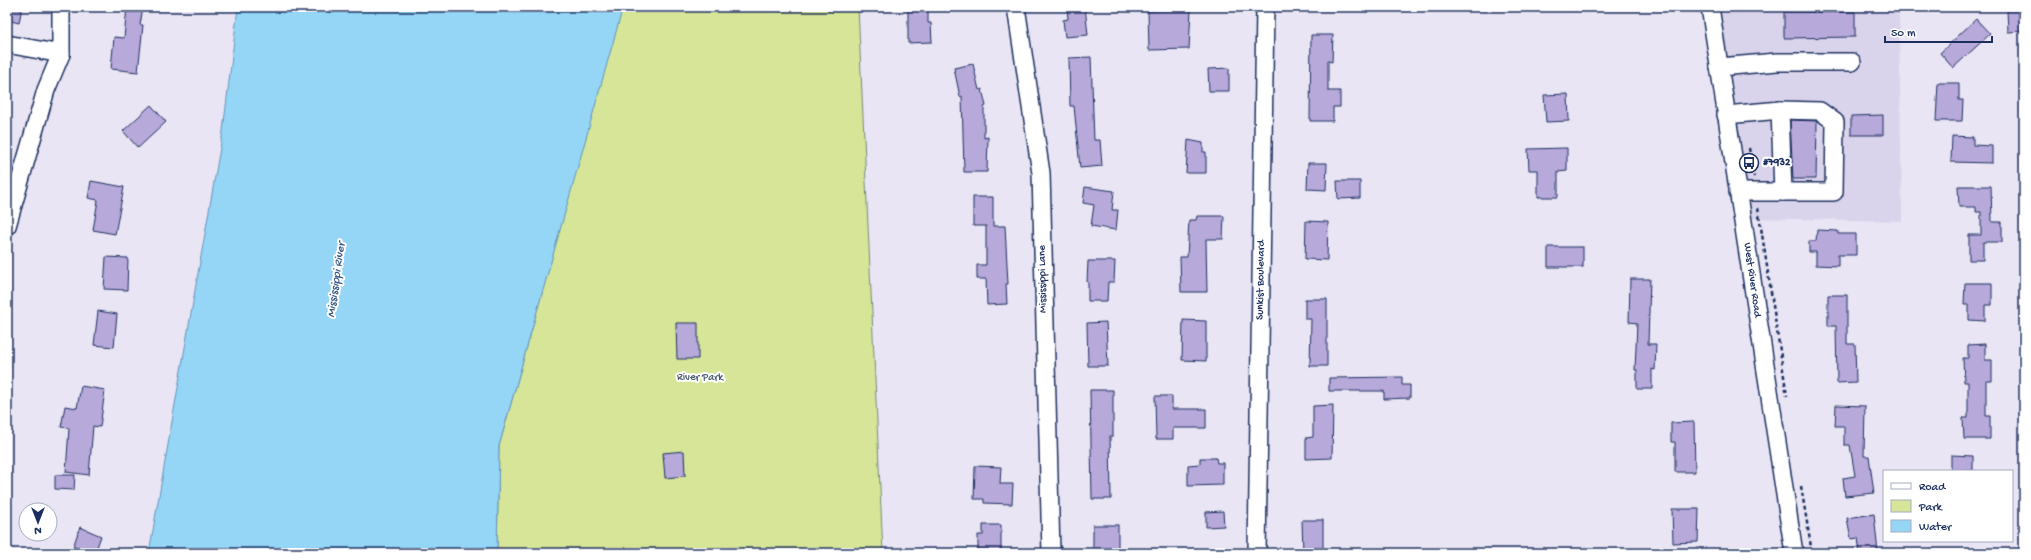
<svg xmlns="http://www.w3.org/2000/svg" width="2031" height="560" viewBox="0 0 2031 560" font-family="'Gochi Hand',sans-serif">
<rect width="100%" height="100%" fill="#e9e5f4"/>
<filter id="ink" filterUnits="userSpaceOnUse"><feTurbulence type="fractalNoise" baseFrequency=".025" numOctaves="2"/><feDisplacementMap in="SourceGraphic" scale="8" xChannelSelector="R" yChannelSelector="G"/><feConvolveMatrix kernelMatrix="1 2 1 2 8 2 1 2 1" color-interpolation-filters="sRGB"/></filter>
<g filter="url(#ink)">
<polygon fill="#dad3ec" points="1720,7 1899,7 1902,221 1751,218"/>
<polygon fill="#d6e598" stroke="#788a7b" points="622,7 858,7 883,553 497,553 499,446"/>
<polygon fill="#95d6f6" stroke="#6493b9" points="238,7 623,7 499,446 497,553 149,553 223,131"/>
<g fill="#b7a9da" stroke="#1b2f5e">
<polygon points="7,7 22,7 19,23 7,20"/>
<polygon points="127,7 143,7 140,25 143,25 138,72 111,69 114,37 124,38"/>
<polygon points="908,7 928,7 928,23 931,23 932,42 908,43"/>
<polygon points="1067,7 1085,7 1088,35 1065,37 1063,20 1068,19"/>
<polygon points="1191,9 1189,49 1149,50 1148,11"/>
<polygon points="2007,10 2024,10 2024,31 2008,32"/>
<polygon points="1784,12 1855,12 1855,37 1784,38"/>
<polygon points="1976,19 1990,34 1953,68 1940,53"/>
<polygon points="1311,35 1333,35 1332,62 1328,61 1328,91 1340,91 1340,107 1333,107 1333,121 1310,121"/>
<polygon points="1091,57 1094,140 1100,140 1102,166 1080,168 1074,106 1070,106 1069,58"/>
<polygon points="973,64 979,90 982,89 986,106 984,107 984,138 988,137 987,172 964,172 962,96 960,97 954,68"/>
<polygon points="1229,68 1229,91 1209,91 1208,69"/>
<polygon points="1938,83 1959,83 1959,100 1963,100 1962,121 1936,121"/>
<polygon points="1568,94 1569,121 1546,122 1544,95"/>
<polygon points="151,105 166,122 138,148 123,131"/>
<polygon points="1883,115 1883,135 1851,135 1851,116"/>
<polygon points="1790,120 1817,121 1816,179 1793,179"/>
<polygon points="1952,136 1973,137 1973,145 1992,146 1992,163 1951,162"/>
<polygon points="1188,140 1203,143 1203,152 1206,152 1206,173 1186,173"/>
<polygon points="1567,148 1567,171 1558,172 1558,197 1538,197 1538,170 1529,170 1528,149"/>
<polygon points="1308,163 1327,163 1326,190 1307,189"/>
<polygon points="91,181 124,187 115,234 93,230 98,200 88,198"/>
<polygon points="1337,181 1360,181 1360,198 1338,199"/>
<polygon points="1958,186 1991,186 1992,222 2002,222 2002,242 1983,242 1983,260 1969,260 1969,235 1981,235 1981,212 1976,212 1976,207 1959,207"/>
<polygon points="1085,187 1114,191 1112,210 1118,210 1116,230 1091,226 1094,205 1083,203"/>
<polygon points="973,197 993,197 993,226 1005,226 1008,284 1006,284 1007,304 987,305 986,279 977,279 977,265 986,265 986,226 973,226"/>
<polygon points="1197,216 1224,216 1223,239 1206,239 1207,292 1181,292 1180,257 1187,257 1189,220 1196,220"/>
<polygon points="1306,221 1328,222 1327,260 1305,259"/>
<polygon points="1817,230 1838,231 1838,234 1856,234 1856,255 1838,255 1838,266 1816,265 1816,252 1809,252 1809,241 1816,241"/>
<rect x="1548" y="247" width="35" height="20"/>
<polygon points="106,257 128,258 127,290 104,289"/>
<polygon points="1088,261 1115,261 1114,282 1108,282 1107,301 1088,301 1088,282 1087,282"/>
<polygon points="1630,279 1650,279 1648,344 1656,344 1655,370 1652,369 1652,389 1637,389 1637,370 1635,370 1637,323 1629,322"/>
<polygon points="1965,283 1992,283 1992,305 1985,305 1985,321 1969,320 1969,305 1964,305"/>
<polygon points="1828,295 1847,295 1847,344 1855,344 1856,382 1837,383 1836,326 1828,326"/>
<polygon points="1305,299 1327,299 1327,366 1310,366 1311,319 1305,319"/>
<polygon points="98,311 117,314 114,347 94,345"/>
<polygon points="1183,320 1206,321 1206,361 1182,360"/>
<polygon points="1106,322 1108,366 1088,366 1087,323"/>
<polygon points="676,323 698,323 698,359 677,359"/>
<polygon points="1985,344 1985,360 1992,360 1992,381 1986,381 1986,416 1990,416 1990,439 1964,439 1963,418 1968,418 1968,382 1964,382 1963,358 1968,358 1968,345"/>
<polygon points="1402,377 1402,385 1410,385 1410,398 1384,399 1384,391 1329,391 1329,378"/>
<polygon points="81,386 105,390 100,427 93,426 89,475 66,472 69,428 61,427 65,406 77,408"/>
<polygon points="1090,390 1113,390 1113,436 1110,436 1111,499 1092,499"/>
<polygon points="1155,396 1172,396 1172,409 1206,409 1206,428 1173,428 1173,439 1156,439"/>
<polygon points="1333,405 1332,458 1306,459 1306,438 1313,437 1313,406"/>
<polygon points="1836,405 1865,406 1864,456 1869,456 1874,493 1845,496 1843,478 1855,476 1850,445 1844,445 1844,426 1835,426"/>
<polygon points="1694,422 1695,472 1675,472 1675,442 1671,442 1671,423"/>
<polygon points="684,451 685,476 665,478 663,453"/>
<polygon points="1951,455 1973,456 1973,471 1951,471"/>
<polygon points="1200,458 1216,458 1217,463 1223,463 1223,485 1188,486 1188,465 1200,464"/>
<polygon points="975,466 1001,467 1000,484 1013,484 1012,504 984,503 984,499 974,499"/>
<polygon points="55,475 75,475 74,490 55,489"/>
<polygon points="1672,509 1699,509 1698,542 1673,543"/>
<polygon points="1223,511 1224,526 1206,527 1206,512"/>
<polygon points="1874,514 1878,553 1860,553 1858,538 1851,539 1847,518"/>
<polygon points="1302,520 1323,520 1323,553 1303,553"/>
<polygon points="983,525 1001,525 1001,553 978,553 978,535 983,535"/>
<rect x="1093" y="525" width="25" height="28"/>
<polygon points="80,527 101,536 95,553 87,553 73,547"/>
</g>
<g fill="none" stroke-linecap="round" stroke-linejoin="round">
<g stroke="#1b2f5e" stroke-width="20">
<g id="minor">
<polyline points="1016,7 1041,173 1051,553"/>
<polyline points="1710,7 1794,553"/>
<polyline points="7,44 61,54"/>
<polyline points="1719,67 1777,62 1852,62"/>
<polyline points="1780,110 1783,192"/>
<polyline points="1726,115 1780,110 1820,111 1835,122 1834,192 1738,192"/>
<polyline points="7,226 46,90 61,54 61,7"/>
<polyline points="1257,553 1265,7"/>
</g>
</g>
<g stroke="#1b2f5e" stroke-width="2.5" stroke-dasharray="4 3" stroke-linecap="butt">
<polyline points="1749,148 1754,177"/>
<polyline points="1758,208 1787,396"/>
<polyline points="1801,486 1812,553"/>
</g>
<use href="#minor" stroke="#fff" stroke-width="17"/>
</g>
</g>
<defs>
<g id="bus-ring" transform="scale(1)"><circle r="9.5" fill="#fff" stroke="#1b2f5e" stroke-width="1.5"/><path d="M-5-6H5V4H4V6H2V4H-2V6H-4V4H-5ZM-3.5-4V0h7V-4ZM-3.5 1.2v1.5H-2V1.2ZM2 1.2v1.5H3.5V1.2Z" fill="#1b2f5e"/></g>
</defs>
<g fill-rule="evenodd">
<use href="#bus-ring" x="1749" y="163"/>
</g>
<g text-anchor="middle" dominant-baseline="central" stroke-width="4" stroke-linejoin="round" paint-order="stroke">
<g font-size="11" font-weight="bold" fill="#1b2f5e" stroke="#fff" text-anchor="start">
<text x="1763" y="163">#7932</text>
</g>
<g font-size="11" fill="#1b2f5e" stroke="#fff">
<text transform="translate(1043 279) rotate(-91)">Mississippi Lane</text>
<text transform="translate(1261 280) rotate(-89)">Sunkist Boulevard</text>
<text transform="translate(1752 280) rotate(82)">West River Road</text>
</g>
<g font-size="11" fill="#4a5c6c" stroke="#fff">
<text x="700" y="378">River Park</text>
</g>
<g font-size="12" font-style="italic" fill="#3a5984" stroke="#fff">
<text transform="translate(337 280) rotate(-82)">Mississippi River</text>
</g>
</g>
<rect width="2031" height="560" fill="none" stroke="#fff" stroke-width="24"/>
<rect x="12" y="12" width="2007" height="536" fill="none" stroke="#1b2f5e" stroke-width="1.5" filter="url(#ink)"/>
<rect x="1883" y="470" width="130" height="72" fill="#ffffff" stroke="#a4acbf"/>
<rect x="1891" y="483" width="20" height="6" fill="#ffffff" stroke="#a4acbf"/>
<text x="1919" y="490" font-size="12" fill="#1b2f5e">Road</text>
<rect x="1891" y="500" width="20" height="12" fill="#d6e598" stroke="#a4acbf"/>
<text x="1919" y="510" font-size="12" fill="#1b2f5e">Park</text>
<rect x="1891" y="520" width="20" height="12" fill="#95d6f6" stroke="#a4acbf"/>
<text x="1919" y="530" font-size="12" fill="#1b2f5e">Water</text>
<g transform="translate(38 522) rotate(180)"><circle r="19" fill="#ffffff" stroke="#a4acbf"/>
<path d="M0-3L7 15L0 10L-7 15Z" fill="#1b2f5e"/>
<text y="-6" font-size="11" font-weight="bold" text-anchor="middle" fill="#1b2f5e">N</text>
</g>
<path d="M1885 36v6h107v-6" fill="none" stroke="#1b2f5e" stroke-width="2"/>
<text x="1891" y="36" font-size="12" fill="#1b2f5e" stroke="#ffffff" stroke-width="3" paint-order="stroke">50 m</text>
</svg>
